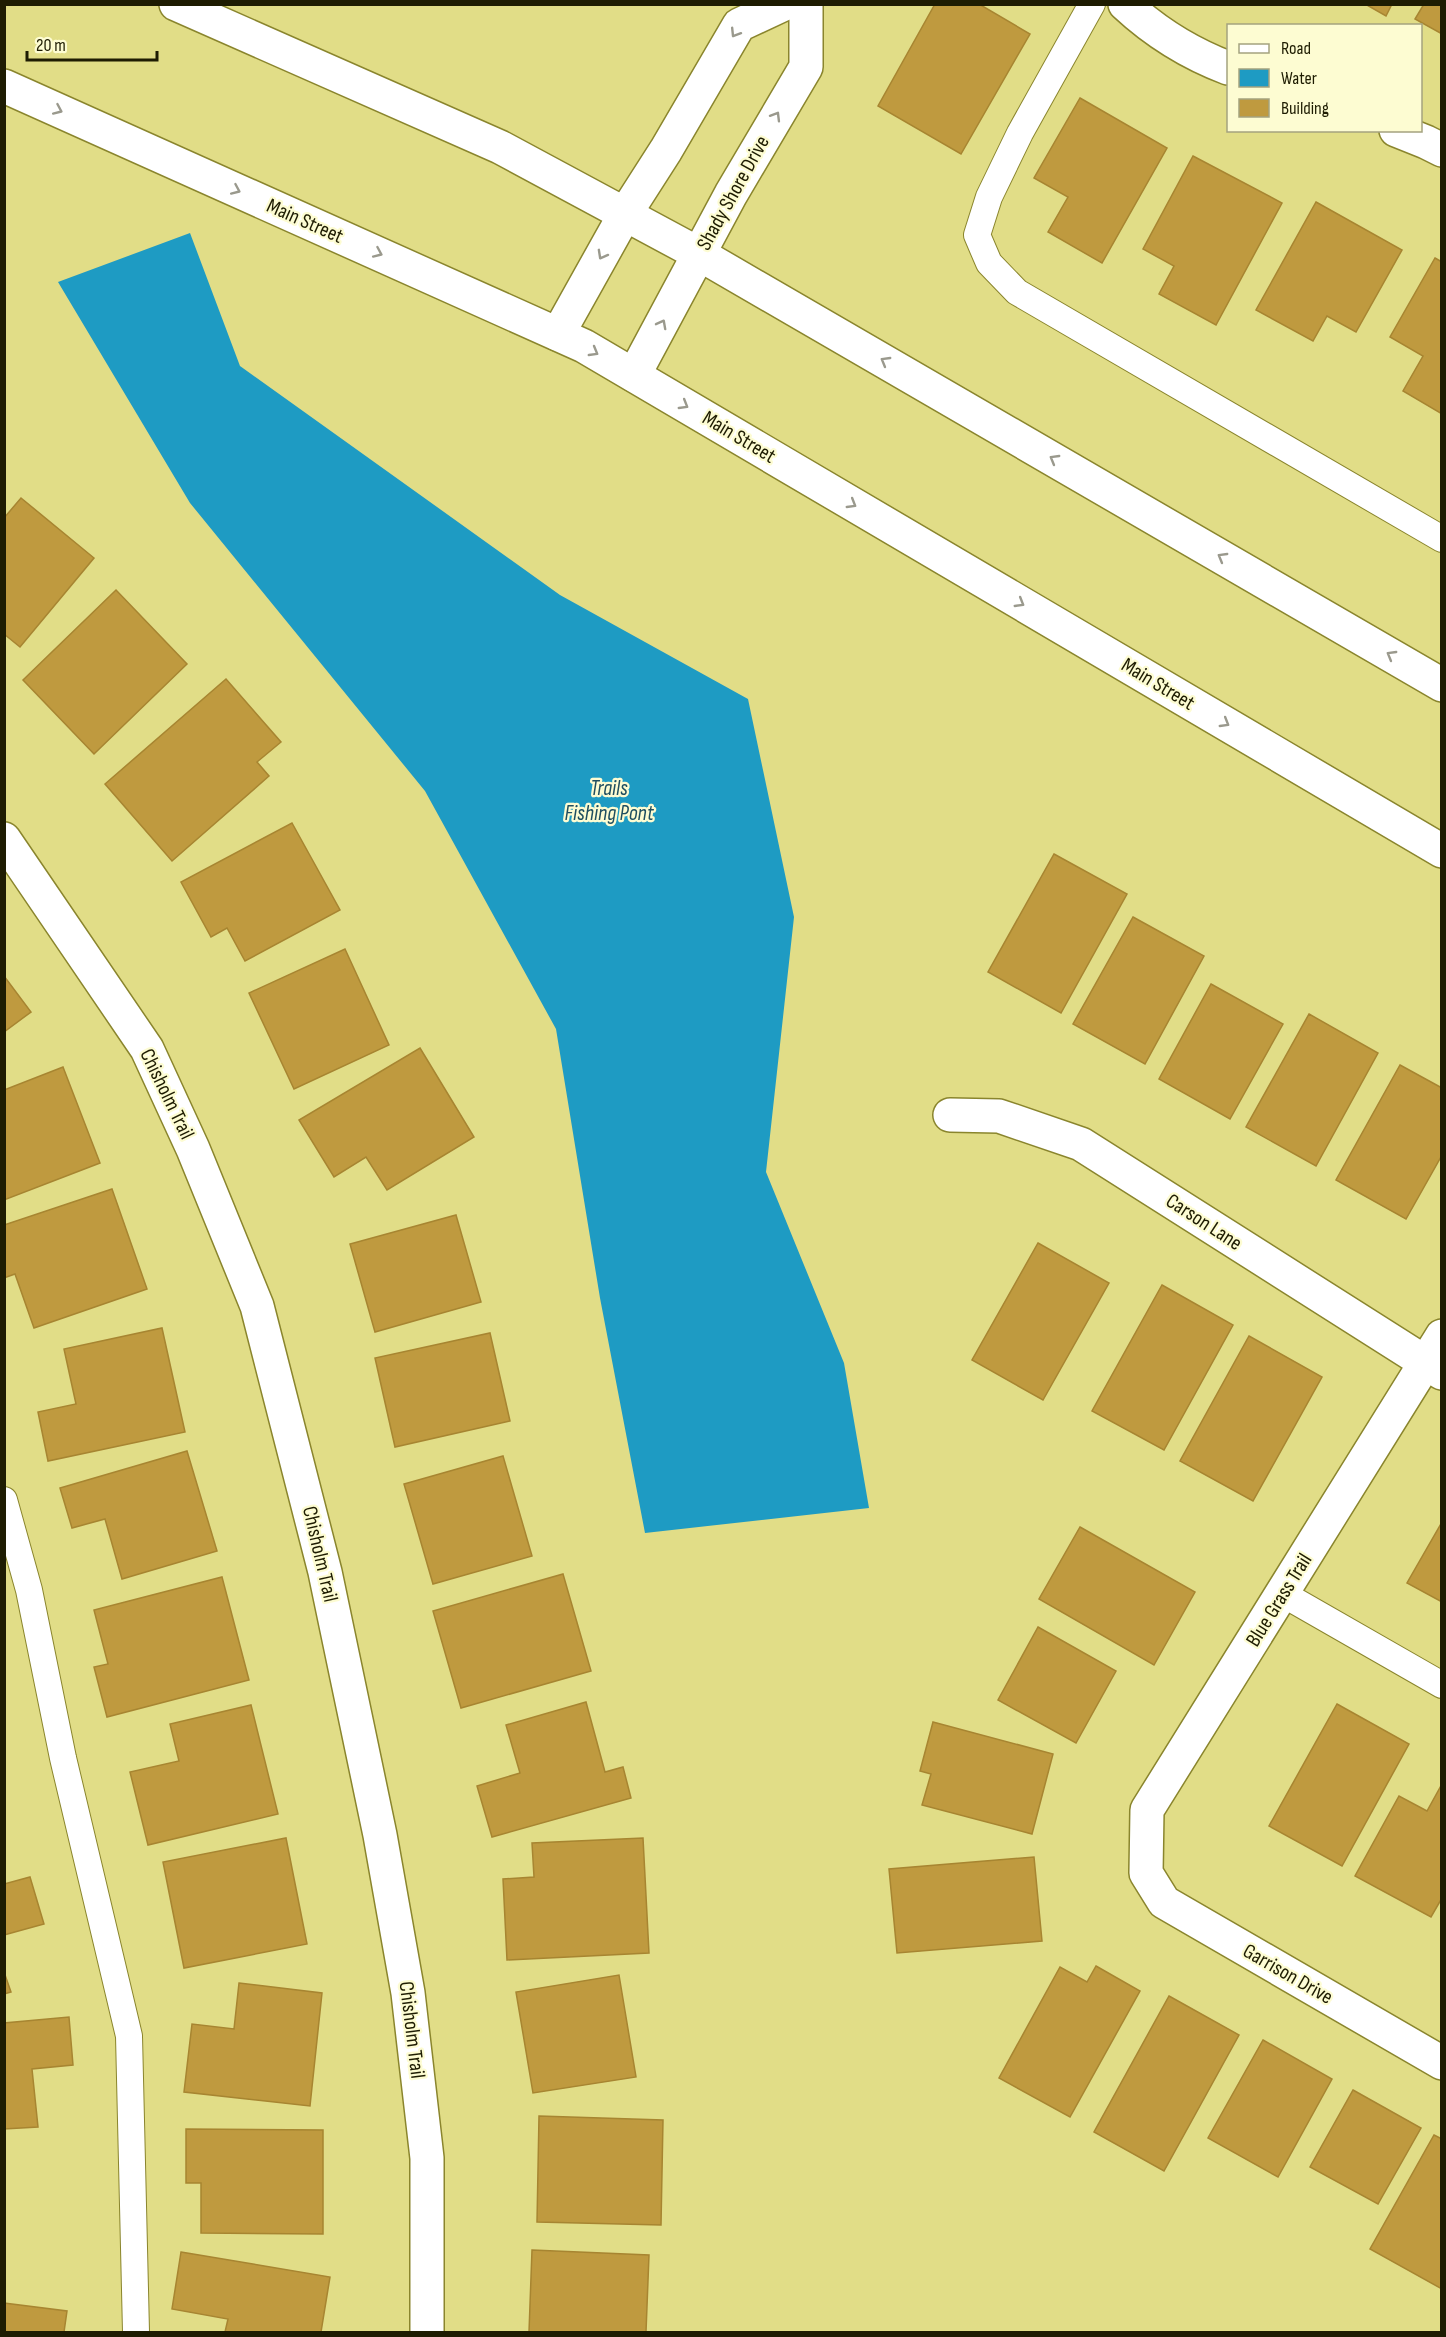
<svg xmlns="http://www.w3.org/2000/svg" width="1446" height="2337" viewBox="0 0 1446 2337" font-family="'Sofia Sans Condensed',sans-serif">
<rect width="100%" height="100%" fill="#e1dd87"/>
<polygon fill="#1e9bc3" points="190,233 240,366 560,595 748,699 794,917 766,1172 844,1363 869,1508 645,1533 600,1298 556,1029 425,791 190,503 58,282"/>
<g fill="#bf9a3f" stroke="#a78531" stroke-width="1.5">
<polygon points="935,4 979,4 1030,34 961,154 878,106"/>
<polygon points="1365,4 1392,4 1386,16"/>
<polygon points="1424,4 1442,4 1442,34 1415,19"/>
<polygon points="1080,98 1167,148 1102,263 1048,232 1068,197 1034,178"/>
<polygon points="1193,156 1282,203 1216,325 1159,294 1174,266 1143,249"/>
<polygon points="1316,202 1402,250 1356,332 1327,316 1313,341 1256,310"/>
<polygon points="1435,258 1442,262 1442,414 1403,391 1423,356 1390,337"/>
<polygon points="21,498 94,558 20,647 4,634 4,518"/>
<polygon points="116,590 187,664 94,754 23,680"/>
<polygon points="226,679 281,742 257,762 269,776 172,861 105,784"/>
<polygon points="292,823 340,910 245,961 227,928 211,937 181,882"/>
<polygon points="1054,854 1127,894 1061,1013 988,972"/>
<polygon points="1133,917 1204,956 1145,1064 1073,1024"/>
<polygon points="345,949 389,1045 294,1089 249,993"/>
<polygon points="4,976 31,1012 4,1032"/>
<polygon points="1211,984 1283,1024 1230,1119 1159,1079"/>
<polygon points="1309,1014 1378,1053 1316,1166 1246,1127"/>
<polygon points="420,1048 474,1137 387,1190 366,1157 334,1177 299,1120"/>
<polygon points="1400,1065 1442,1088 1442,1155 1406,1219 1336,1180"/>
<polygon points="63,1067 100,1163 4,1200 4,1090"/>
<polygon points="112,1189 147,1289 34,1328 15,1274 4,1278 4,1225"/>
<polygon points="456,1215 481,1302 375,1332 350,1244"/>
<polygon points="1038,1243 1109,1283 1043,1400 972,1360"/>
<polygon points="1162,1285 1233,1325 1164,1450 1092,1411"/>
<polygon points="162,1328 185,1432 48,1461 38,1412 76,1404 64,1349"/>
<polygon points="490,1333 510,1421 395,1447 375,1358"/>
<polygon points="1249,1336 1322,1377 1253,1501 1180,1461"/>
<polygon points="187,1451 217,1551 122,1579 105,1519 72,1528 60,1488"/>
<polygon points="503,1456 532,1556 433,1584 404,1484"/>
<polygon points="1442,1522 1442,1602 1407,1583"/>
<polygon points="1080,1527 1195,1592 1154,1665 1039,1599"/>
<polygon points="563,1574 591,1671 461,1708 433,1611"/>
<polygon points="222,1577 249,1680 107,1717 94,1667 108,1664 94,1610"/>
<polygon points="1038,1627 1116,1671 1076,1743 998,1700"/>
<polygon points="586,1702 605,1772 623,1767 631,1798 492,1837 477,1786 520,1773 506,1725"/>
<polygon points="1337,1704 1409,1744 1342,1866 1269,1826"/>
<polygon points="251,1705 278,1814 148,1845 130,1772 179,1761 170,1724"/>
<polygon points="933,1722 1053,1754 1032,1834 922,1805 931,1774 920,1771"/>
<polygon points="1442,1784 1442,1898 1431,1917 1355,1876 1399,1796 1427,1811"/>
<polygon points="286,1838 307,1944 184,1968 163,1862"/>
<polygon points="643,1838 649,1953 507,1960 503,1879 534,1877 532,1843"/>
<polygon points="1034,1857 1042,1941 897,1953 889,1869"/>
<polygon points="30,1877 44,1924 4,1935 4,1884"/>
<polygon points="1096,1966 1140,1991 1070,2117 999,2078 1060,1967 1087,1982"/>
<polygon points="4,1972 11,1992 4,1994"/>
<polygon points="619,1975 636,2077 533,2093 516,1992"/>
<polygon points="239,1983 322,1993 310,2106 184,2092 192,2024 234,2029"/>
<polygon points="1169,1996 1239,2035 1164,2171 1094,2132"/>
<polygon points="69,2017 73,2065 32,2069 38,2127 4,2129 4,2023"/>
<polygon points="1263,2040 1332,2079 1278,2177 1208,2138"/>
<polygon points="1353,2090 1421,2128 1378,2204 1310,2167"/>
<polygon points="539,2116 663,2120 661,2225 537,2222"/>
<polygon points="186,2129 323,2130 323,2234 201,2233 201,2183 186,2183"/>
<polygon points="1434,2135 1442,2139 1442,2289 1370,2249"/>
<polygon points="532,2250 649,2255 646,2332 529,2332"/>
<polygon points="181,2252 330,2277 321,2332 225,2332 228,2319 172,2309"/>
<polygon points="4,2303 67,2311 64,2332 4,2332"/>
</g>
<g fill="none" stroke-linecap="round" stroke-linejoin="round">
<g stroke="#8a852d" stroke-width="28">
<g id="service">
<polyline points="1092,4 1020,133 989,197 977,235 989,263 1017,292 1442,539"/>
<polyline points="4,1500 29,1590 63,1758 129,2036 136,2332"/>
<polyline points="1283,1594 1442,1685"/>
</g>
</g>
<g stroke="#8a852d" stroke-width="36">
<g id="minor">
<path d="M1125,4C1154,31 1191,54 1228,68"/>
<polyline points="1396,130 1426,142 1442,150"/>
<polyline points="558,334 625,214 666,150 739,25 784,4"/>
<polyline points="634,375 731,194 806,67 806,4"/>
<polyline points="4,839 147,1049 193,1149 257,1306 325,1572 380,1835 408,1993 427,2158 427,2332"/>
<polyline points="950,1115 999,1116 1081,1144 1442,1373"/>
<polyline points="1442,1336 1147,1810 1146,1873 1164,1902 1442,2063"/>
</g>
</g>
<g stroke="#8a852d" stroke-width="36">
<g id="secondary">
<polyline points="176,4 500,147 699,254 1442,685"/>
<polyline points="4,86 584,346 1442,851"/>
</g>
</g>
<use href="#service" stroke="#fff" stroke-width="26"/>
<use href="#minor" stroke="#fff" stroke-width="33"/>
<use href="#secondary" stroke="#fff" stroke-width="33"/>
</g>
<defs><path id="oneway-chevron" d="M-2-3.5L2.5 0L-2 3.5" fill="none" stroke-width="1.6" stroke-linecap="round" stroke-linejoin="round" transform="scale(1.5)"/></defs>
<g stroke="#9a998d">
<use href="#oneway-chevron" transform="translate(735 33) rotate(122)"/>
<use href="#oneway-chevron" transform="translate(58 110) rotate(24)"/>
<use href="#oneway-chevron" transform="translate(776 116) rotate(-59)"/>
<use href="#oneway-chevron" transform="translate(236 190) rotate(24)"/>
<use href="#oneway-chevron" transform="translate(378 253) rotate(24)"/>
<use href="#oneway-chevron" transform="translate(602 255) rotate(119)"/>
<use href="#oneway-chevron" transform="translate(662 324) rotate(-62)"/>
<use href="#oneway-chevron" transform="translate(594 352) rotate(30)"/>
<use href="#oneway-chevron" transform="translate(885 361) rotate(-150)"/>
<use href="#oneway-chevron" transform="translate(684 405) rotate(31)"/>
<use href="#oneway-chevron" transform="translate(1054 459) rotate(-150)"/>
<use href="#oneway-chevron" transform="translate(852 504) rotate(31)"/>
<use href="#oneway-chevron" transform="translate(1222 557) rotate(-150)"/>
<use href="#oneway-chevron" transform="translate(1020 603) rotate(31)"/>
<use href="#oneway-chevron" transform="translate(1391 655) rotate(-150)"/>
<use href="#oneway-chevron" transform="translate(1225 723) rotate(31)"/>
</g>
<g text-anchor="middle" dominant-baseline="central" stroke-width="4.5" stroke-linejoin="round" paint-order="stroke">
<g font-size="21" fill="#1e1c02" stroke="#fdfcd2">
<text transform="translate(733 193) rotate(-61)">Shady Shore Drive</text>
<text transform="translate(305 221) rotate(24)">Main Street</text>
<text transform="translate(739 437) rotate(31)">Main Street</text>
<text transform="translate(1158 684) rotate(31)">Main Street</text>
<text transform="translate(167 1094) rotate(64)">Chisholm Trail</text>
<text transform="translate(1204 1222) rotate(33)">Carson Lane</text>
<text transform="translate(320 1554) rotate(77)">Chisholm Trail</text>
<text transform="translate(1279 1600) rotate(-58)">Blue Grass Trail</text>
<text transform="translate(1288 1974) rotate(30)">Garrison Drive</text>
<text transform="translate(412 2030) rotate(83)">Chisholm Trail</text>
</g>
<g font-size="22" font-style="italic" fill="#1f4e60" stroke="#fdfcd2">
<text x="609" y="788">Trails<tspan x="609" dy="25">Fishing Pont</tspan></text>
</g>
</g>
<rect width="1446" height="2337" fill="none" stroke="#1e1c02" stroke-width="12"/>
<rect x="1227" y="24" width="195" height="108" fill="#fdfcd2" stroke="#a4a27f" stroke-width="1.5"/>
<rect x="1239" y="44" width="30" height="9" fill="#ffffff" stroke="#a4a27f" stroke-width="1.5"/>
<text x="1281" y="54" font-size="18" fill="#1e1c02">Road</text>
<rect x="1239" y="69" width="30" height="18" fill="#1e9bc3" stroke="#a4a27f" stroke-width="1.5"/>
<text x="1281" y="84" font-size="18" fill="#1e1c02">Water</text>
<rect x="1239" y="99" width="30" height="18" fill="#bf9a3f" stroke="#a4a27f" stroke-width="1.5"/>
<text x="1281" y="114" font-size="18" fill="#1e1c02">Building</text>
<path d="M27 51v9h130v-9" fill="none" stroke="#1e1c02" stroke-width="3"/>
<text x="36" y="51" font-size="18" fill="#1e1c02" stroke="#fdfcd2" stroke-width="4.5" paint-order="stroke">20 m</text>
</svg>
